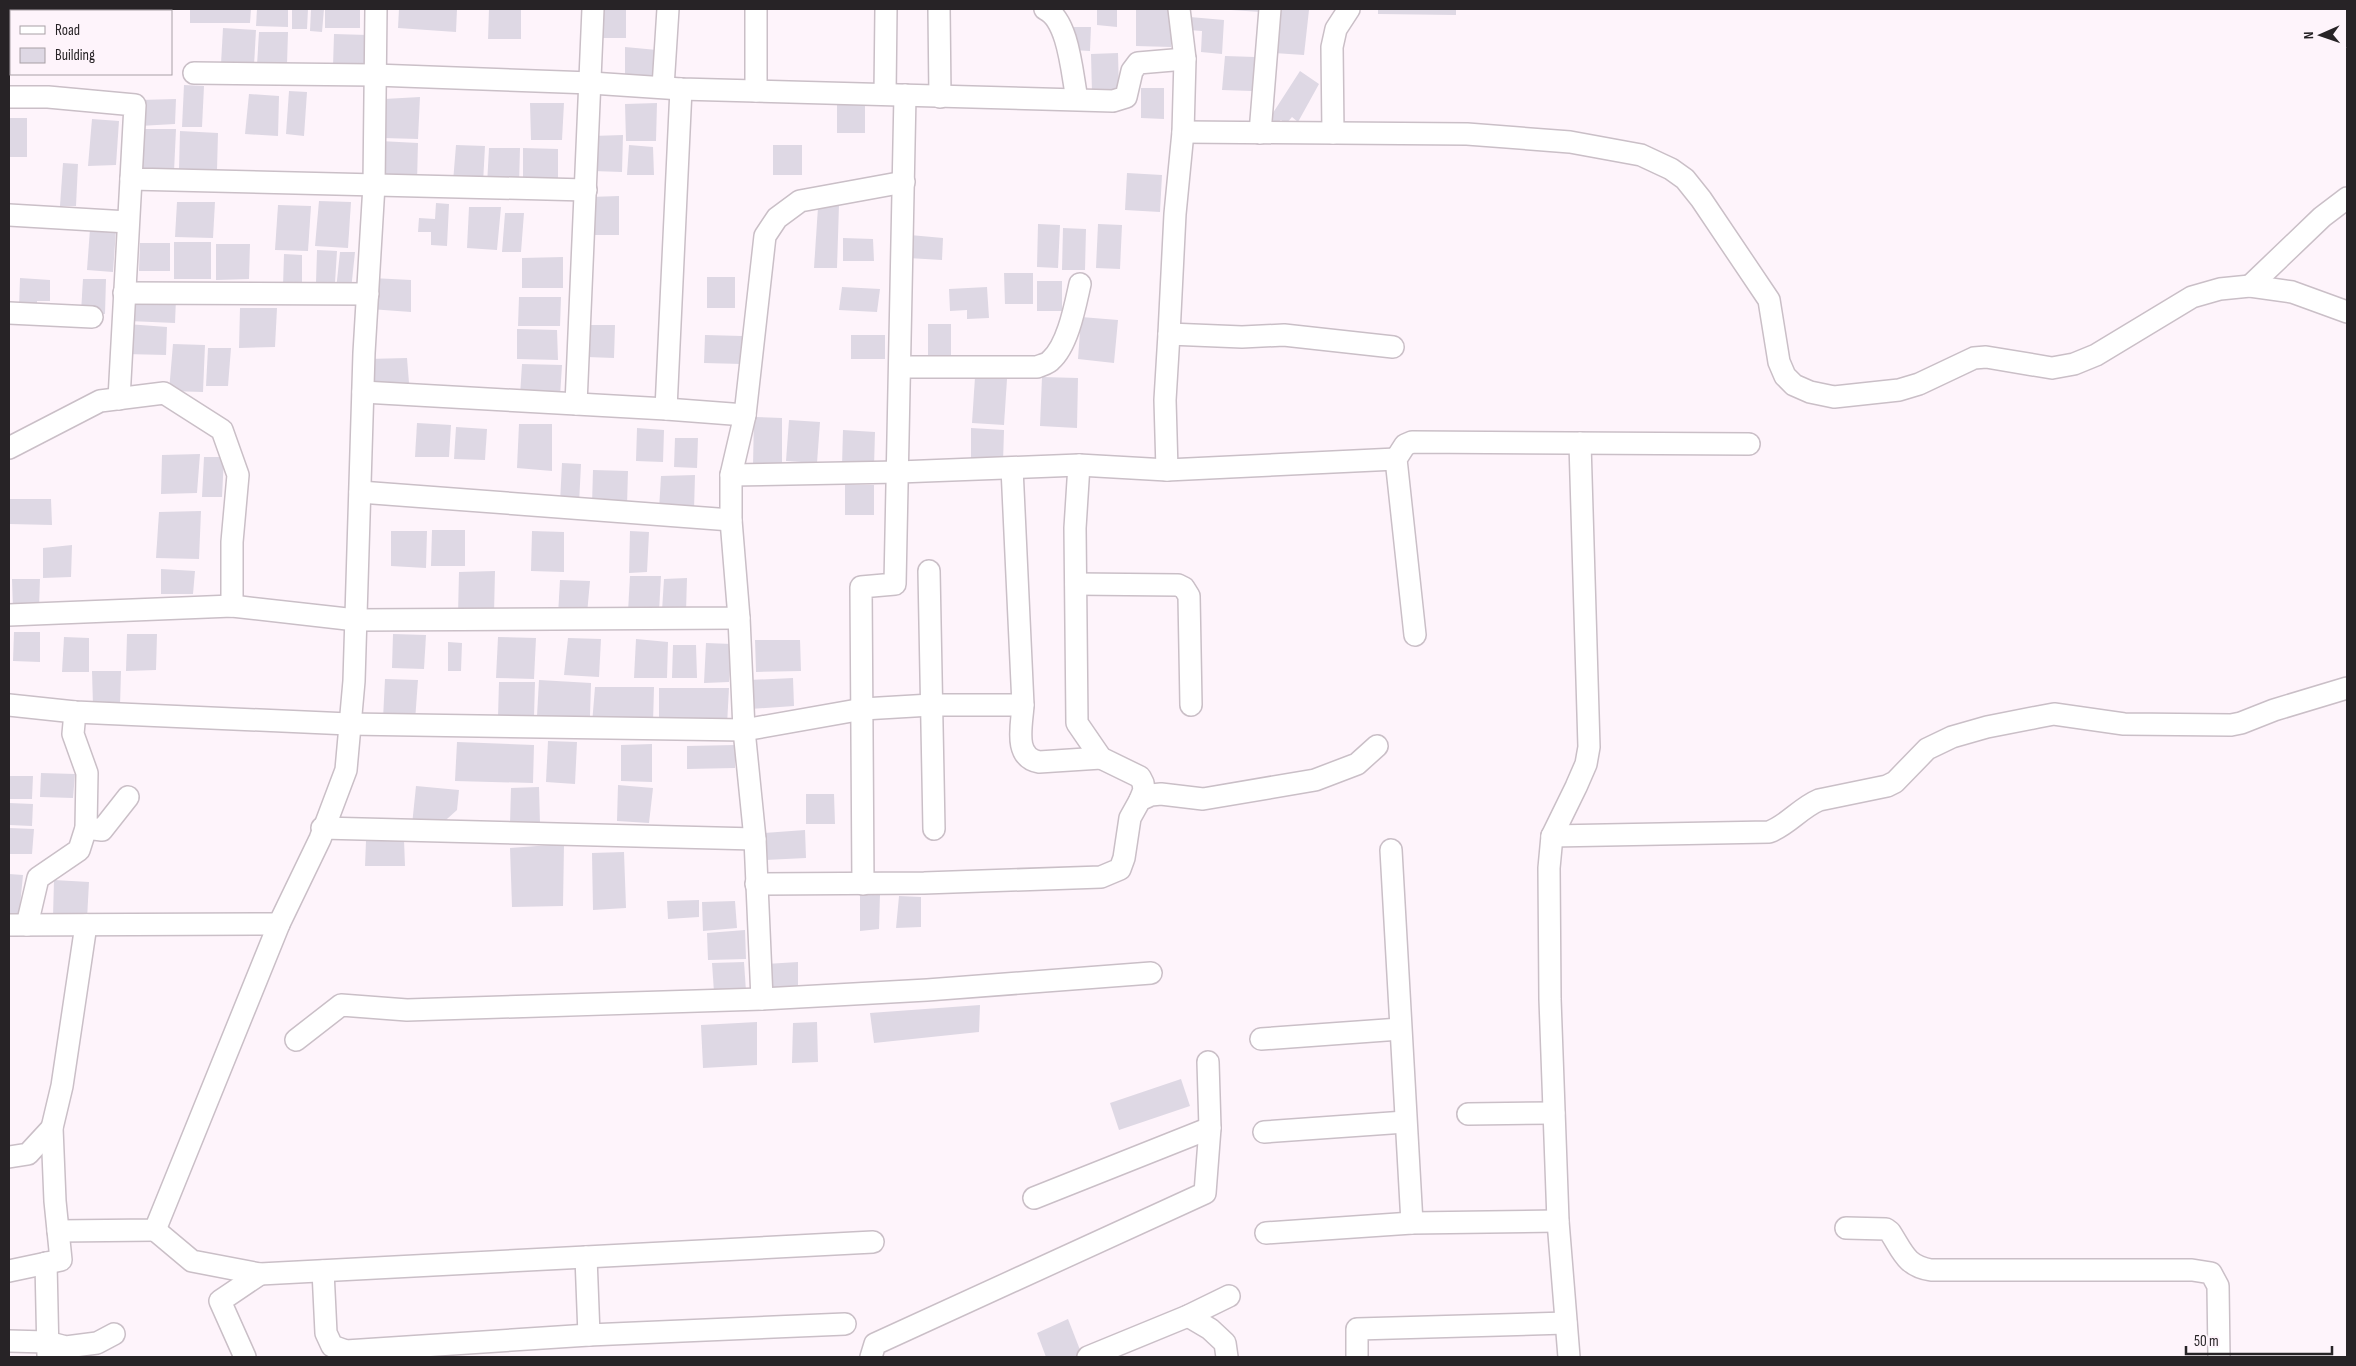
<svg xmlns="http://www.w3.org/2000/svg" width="2356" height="1366" viewBox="0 0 2356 1366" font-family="'Sofia Sans Condensed',sans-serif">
<rect width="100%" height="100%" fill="#fef4fb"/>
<g fill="#ded8e4">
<polygon points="190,9 251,9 250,23 190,23"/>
<polygon points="257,9 288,9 288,27 256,26"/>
<polygon points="292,9 308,9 307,29 292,29"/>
<polygon points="311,9 324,9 322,32 310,31"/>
<rect x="325" y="9" width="35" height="19"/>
<polygon points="399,9 457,9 456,32 398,28"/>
<polygon points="489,9 521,9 521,39 488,39"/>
<rect x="599" y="9" width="27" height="29"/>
<polygon points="1097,9 1117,9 1117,27 1097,25"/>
<polygon points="1136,9 1171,9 1171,47 1136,46"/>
<polygon points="1231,9 1261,9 1261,12 1231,10"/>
<polygon points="1277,9 1309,10 1304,55 1274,53"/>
<polygon points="1378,9 1456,9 1456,15 1378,14"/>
<polygon points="1190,17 1224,20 1222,54 1201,52 1202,31 1189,30"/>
<polygon points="1074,27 1091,27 1090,51 1073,50"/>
<polygon points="223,28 256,30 254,66 221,64"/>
<polygon points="259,32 288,32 287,64 257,65"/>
<polygon points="334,34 368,35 367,69 333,67"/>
<polygon points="625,47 657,50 655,82 625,80"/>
<polygon points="1118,53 1119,92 1092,93 1091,54"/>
<polygon points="1225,56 1255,57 1252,91 1222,90"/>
<polygon points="1300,71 1319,84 1298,122 1292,117 1286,124 1281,120 1275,124 1269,119"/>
<polygon points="184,85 204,86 202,127 182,127"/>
<polygon points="1141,88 1164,88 1164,119 1141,118"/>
<polygon points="289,91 307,92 304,136 286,134"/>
<polygon points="249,94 279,96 278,136 245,134"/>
<polygon points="420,97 418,139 383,138 384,99"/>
<polygon points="176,99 175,124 139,126 139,100"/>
<polygon points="530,103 564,103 562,140 531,140"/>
<polygon points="657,103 656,141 626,141 625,104"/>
<rect x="837" y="103" width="28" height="30"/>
<rect x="9" y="118" width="18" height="39"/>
<polygon points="92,119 119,121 116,165 88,166"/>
<polygon points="140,129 176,129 174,172 139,172"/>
<polygon points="180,131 218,133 217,170 179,170"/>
<polygon points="623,135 622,172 593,171 592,136"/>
<polygon points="380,141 418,143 417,182 379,181"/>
<polygon points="456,145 485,146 483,183 453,182"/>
<polygon points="629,145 653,147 654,175 627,175"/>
<rect x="773" y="145" width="29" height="30"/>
<polygon points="489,148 520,148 519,185 487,185"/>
<polygon points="523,148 558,149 558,184 523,182"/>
<polygon points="63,163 78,164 76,206 60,206"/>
<polygon points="1127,173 1162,175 1160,212 1125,210"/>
<polygon points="619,196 619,235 588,235 590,197"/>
<polygon points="319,201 351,202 348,248 315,246"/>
<polygon points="177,202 215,202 213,238 175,237"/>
<polygon points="436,203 449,204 447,246 431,245 431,232 418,232 419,218 435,219"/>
<polygon points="278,205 311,206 308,251 275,250"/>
<polygon points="839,205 837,268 814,268 818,207"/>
<polygon points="469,207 501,207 497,250 467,248"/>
<polygon points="505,213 524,213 521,252 502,252"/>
<polygon points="1038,224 1060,225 1058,268 1037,267"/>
<polygon points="1098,224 1122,225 1120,269 1096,268"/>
<polygon points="1063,228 1086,229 1085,270 1062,270"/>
<polygon points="90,229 116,230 113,272 87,270"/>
<polygon points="910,235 943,238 942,260 908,258"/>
<polygon points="843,238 873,239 874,261 843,261"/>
<rect x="174" y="242" width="37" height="37"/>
<polygon points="140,243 170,243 170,271 139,271"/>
<polygon points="216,244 250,244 249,279 216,280"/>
<polygon points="317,250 337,251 335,283 316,283"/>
<polygon points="340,252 355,252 351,290 336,290"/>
<polygon points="284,254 302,255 302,289 283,287"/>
<polygon points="563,257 563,288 522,288 522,258"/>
<polygon points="1004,273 1033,273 1033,304 1005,304"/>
<rect x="707" y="277" width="28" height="31"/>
<polygon points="20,278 50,280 50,301 37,301 37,311 19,310"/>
<polygon points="372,278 411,280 411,312 370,309"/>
<polygon points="83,279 106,279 105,314 81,312"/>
<rect x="1037" y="281" width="25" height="30"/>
<polygon points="842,287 880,289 877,312 839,310"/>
<polygon points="987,287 989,318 967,319 967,310 950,311 949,289"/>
<polygon points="132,297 176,298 175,323 129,321"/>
<polygon points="519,297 561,297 560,326 518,326"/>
<polygon points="240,308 277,308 275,347 239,348"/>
<polygon points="1081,317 1118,320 1114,363 1078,359"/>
<polygon points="127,324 167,327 166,355 125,354"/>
<rect x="928" y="324" width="23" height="37"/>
<polygon points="589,325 615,325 614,358 587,357"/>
<polygon points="517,329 557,330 558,360 517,359"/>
<polygon points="705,335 742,336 742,364 704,363"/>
<rect x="851" y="335" width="34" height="24"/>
<polygon points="173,344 205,345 203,392 169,391"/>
<polygon points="208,348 231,348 228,386 206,386"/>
<polygon points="407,358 409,383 368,382 367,359"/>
<polygon points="522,364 562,365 560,397 520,396"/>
<polygon points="975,377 1007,379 1004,425 972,423"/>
<polygon points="1042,377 1078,378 1077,428 1040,426"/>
<polygon points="754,417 782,418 782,466 753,466"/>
<polygon points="789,420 820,422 817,463 786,461"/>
<polygon points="417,423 451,425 449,457 415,457"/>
<polygon points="519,424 552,424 552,471 517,468"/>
<polygon points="456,427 487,429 485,460 454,459"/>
<polygon points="637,428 664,430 663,462 636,461"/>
<polygon points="971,428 1004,430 1003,463 971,462"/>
<polygon points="843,430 875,432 874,467 842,466"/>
<polygon points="675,438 698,438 697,468 674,467"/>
<polygon points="200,454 197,493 161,494 162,455"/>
<polygon points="204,457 224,457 222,497 202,497"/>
<polygon points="562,463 581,464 579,504 560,503"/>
<polygon points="593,470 628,471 627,506 592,505"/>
<polygon points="695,475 694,511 659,510 661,476"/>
<rect x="845" y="485" width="29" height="30"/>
<polygon points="9,499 51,499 52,525 9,524"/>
<polygon points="201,511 199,559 156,558 159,512"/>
<polygon points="432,530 465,530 465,566 431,566"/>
<polygon points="391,531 427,531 426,568 391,566"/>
<polygon points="532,531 564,532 564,572 531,571"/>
<polygon points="630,531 649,532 647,572 629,573"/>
<polygon points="72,545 71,577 43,578 43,548"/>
<polygon points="161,569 195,571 193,594 161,594"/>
<polygon points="495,571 494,614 458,615 459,572"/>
<polygon points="630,576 661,576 659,612 628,612"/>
<polygon points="687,578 686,612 662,611 664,579"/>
<polygon points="12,579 40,579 39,609 13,611"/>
<polygon points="560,580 590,581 587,614 558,615"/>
<polygon points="14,632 40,632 40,662 13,661"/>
<polygon points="127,634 157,634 156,670 126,671"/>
<polygon points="393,634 426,635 424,669 392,668"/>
<polygon points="64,637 89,638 89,672 62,672"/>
<polygon points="498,637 536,638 534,679 496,678"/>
<polygon points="568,638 601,639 599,677 564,675"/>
<polygon points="636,639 668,642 667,678 634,678"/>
<polygon points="755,640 800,640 801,671 756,672"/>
<polygon points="448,642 462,643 461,671 448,671"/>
<polygon points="706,643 732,644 729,682 704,683"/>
<polygon points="673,645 696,645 697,678 672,678"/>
<polygon points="92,671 121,671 120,706 93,706"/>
<polygon points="793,678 794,706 750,709 749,680"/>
<polygon points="385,679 418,680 415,721 383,719"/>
<polygon points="539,680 591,683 590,716 537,716"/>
<polygon points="499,682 535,682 534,717 498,717"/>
<polygon points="595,687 654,687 653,724 592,724"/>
<polygon points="659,688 729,688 727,725 659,724"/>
<polygon points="548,741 577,742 575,784 546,782"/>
<polygon points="457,742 534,745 533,783 455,781"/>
<polygon points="652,744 652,782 621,781 621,745"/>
<polygon points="735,745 735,768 687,769 687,746"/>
<polygon points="41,773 75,774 73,798 40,797"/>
<polygon points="9,776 33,776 32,799 9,799"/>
<polygon points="618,785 653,788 649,823 617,821"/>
<polygon points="416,786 459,790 457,810 438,827 412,825"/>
<polygon points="539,787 540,824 510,824 511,788"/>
<polygon points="806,794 834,794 835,824 806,824"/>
<polygon points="9,803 33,804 32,826 9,825"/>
<polygon points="9,828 34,829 32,854 9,854"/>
<polygon points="805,830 806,858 765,860 764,833"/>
<polygon points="404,840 405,866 365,866 366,841"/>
<polygon points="564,844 563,906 512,907 510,848"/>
<polygon points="624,852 626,908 593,910 592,853"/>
<polygon points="9,874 23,875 19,916 9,916"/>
<polygon points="54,880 89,882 87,919 53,917"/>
<polygon points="880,894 879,929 860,931 860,895"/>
<polygon points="899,896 921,897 921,927 896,928"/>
<polygon points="699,900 699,917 668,919 667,901"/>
<polygon points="735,901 737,928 703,931 702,902"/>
<polygon points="745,930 746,959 708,960 707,933"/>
<polygon points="744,962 746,991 714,992 712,963"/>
<polygon points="798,962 798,988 766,988 766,964"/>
<polygon points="980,1005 979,1032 874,1043 870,1013"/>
<polygon points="757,1022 757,1065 703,1068 701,1025"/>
<polygon points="817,1022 818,1062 792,1063 793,1023"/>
<polygon points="1181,1079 1190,1106 1119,1130 1110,1103"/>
<polygon points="1068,1319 1082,1355 1075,1357 1046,1357 1037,1333"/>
</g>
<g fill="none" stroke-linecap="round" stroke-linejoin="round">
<g stroke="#cabfc7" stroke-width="24">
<g id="minor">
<polyline points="939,9 940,97"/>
<path d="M1045,9C1069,20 1072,75 1077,99"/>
<polyline points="194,73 375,75 591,83 681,89 1113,101 1126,97 1132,71 1138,63 1185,59"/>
<polyline points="663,87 668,9"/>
<polyline points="756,91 756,9"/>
<polyline points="885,94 886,9"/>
<polyline points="9,97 48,97 135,105 131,179 586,190"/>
<polyline points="1183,132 1467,134 1570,142 1641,155 1671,169 1685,179 1701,199 1769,300 1779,362 1785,376 1794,385 1810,392 1834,397 1899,390 1919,384 1974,358 1986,357 2052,368 2074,364 2096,355 2192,297 2220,289 2250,286 2292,292 2347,312"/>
<polyline points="1260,133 1270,9"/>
<polyline points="1333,133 1332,47 1336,29 1349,9"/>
<polyline points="9,215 128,222"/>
<polyline points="2250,286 2322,217 2347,198"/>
<polyline points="124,293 368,294"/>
<polyline points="9,313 92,317"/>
<polyline points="1169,334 1175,214 1183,132 1185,59 1179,9"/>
<path d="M901,367H1037C1041,365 1048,364 1051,360C1068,345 1075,306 1080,284"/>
<polyline points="363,392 666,409 745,415"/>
<polyline points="119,399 131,179"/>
<polyline points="576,404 593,9"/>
<polyline points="666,409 681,89"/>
<polyline points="9,448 100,401 164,393 222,430 238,475 232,542 232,606"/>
<polyline points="1079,465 1075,528 1077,723 1101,758 1140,777 1143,783 1144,790 1140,800"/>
<path d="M1012,468L1023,705C1022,725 1013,757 1039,762L1101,758"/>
<polyline points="1167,470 1165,400 1169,334 1242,337 1284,335 1393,347"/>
<polyline points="731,475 899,472 1079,465 1167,470 1396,459"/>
<polyline points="360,492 731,520"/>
<polyline points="929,571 934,829"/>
<polyline points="1076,584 1178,585 1184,588 1189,596 1191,705"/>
<polyline points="9,615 232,606 356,620 739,618 731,520 731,475 745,415 765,236 777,218 800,201 904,182"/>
<polyline points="739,618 744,730 755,839 762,999"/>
<polyline points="1415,635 1396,459 1405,445 1412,442 1749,444"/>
<polyline points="9,705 75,712 349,724 744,730 863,709 931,705 1023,705"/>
<polyline points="86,828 102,830 128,797"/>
<polyline points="322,828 755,839"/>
<path d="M1552,836L1769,832C1788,825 1800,808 1819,800L1887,786L1895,782L1927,749L1952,737L1987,727L2038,717L2054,714L2124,724L2231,725L2241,723L2274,710L2347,688"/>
<polyline points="1391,850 1412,1223"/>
<polyline points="756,884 924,883 1101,877 1120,869 1124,858 1130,818 1140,800 1151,795 1161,794 1203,799 1315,780 1357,764 1377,746"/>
<polyline points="863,884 861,587 895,584 905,95"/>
<polyline points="9,925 279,924"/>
<polyline points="27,925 38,878 79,850 86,828 87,773 73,734 75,712"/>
<polyline points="1261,1039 1400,1029"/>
<polyline points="296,1040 341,1005 407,1010 762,999 927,990 1151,973"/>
<polyline points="1468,1114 1554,1113"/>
<polyline points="1264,1132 1405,1122"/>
<polyline points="9,1157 28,1154 52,1128"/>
<polyline points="1034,1198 1210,1128"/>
<path d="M1846,1228L1886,1229L1890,1232C1903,1252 1906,1266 1931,1270H2192L2211,1273L2218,1286L2219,1357"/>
<polyline points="155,1230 192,1261 260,1274 873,1242"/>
<polyline points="58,1231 155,1230 279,924 320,839 346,770 354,681 364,353 374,185 376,9"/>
<polyline points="1266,1233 1412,1223 1558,1221"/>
<polyline points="586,1257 589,1335"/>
<polyline points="46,1263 48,1355"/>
<polyline points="9,1271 61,1260 55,1201 52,1128 62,1086 86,925"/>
<polyline points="323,1271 326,1333 332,1346 346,1351 589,1335 845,1324"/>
<polyline points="1188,1316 1210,1329 1225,1343 1227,1357"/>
<polyline points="9,1341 47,1342 66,1347 97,1343 114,1334"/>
<polyline points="245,1357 220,1301 260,1274"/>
<polyline points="871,1357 875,1344 1205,1193 1210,1128 1208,1062"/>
<polyline points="1088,1357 1188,1316 1229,1296"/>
<polyline points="1357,1357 1357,1329 1566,1323"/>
<polyline points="1569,1357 1558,1221 1550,999 1549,868 1552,836 1576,787 1586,764 1589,747 1580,443"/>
</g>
</g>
<use href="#minor" stroke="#fff" stroke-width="21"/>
</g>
<rect width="2356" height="1366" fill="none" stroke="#272326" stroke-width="20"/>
<rect x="10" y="10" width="162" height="65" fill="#fef4fb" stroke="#a8a0a6"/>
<rect x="20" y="26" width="25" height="8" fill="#ffffff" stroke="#a8a0a6"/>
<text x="55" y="35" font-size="15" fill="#272326">Road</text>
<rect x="20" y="48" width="25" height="15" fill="#ded8e4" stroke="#a8a0a6"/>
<text x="55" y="60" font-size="15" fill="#272326">Building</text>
<g transform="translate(2321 35) rotate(268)" stroke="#fef4fb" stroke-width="4" paint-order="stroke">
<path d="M0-4L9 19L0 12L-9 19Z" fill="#272326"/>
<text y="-8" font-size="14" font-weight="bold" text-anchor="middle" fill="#272326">N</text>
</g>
<path d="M2186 1346v8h146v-8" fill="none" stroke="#272326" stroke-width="2.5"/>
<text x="2194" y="1346" font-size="15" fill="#272326" stroke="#fef4fb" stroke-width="4" paint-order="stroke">50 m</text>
</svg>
